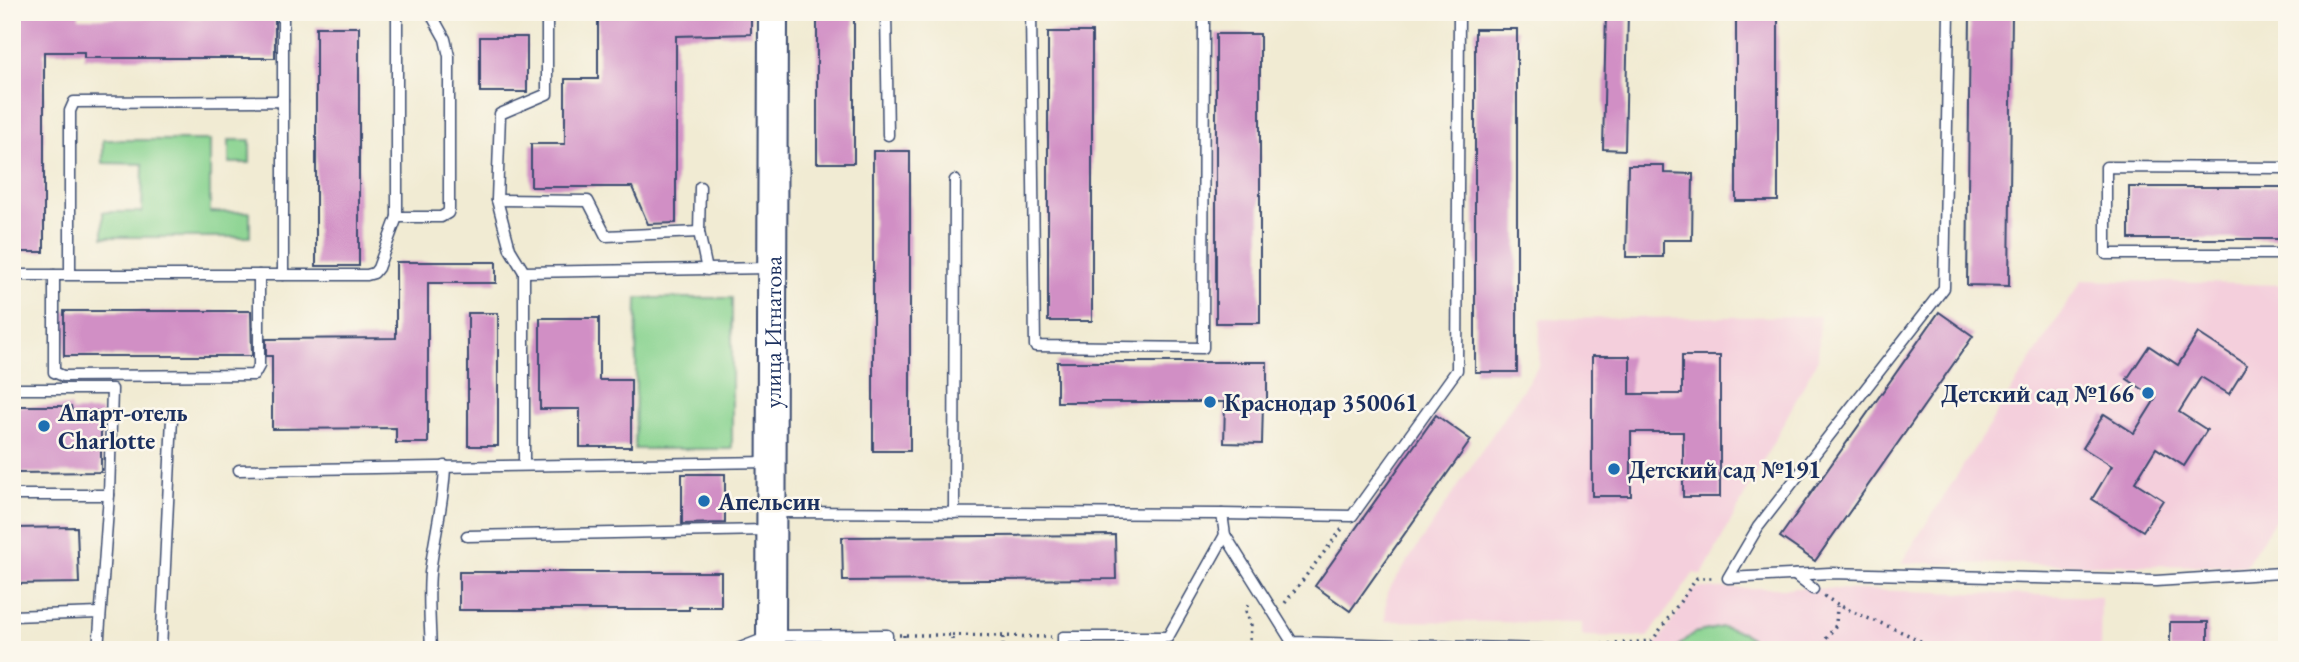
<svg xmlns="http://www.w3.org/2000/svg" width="2299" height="662" viewBox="0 0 2299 662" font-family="'EB Garamond',serif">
<rect width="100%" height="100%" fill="#fbf7ec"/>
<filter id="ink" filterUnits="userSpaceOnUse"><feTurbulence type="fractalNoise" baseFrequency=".0143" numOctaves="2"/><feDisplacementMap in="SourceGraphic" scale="14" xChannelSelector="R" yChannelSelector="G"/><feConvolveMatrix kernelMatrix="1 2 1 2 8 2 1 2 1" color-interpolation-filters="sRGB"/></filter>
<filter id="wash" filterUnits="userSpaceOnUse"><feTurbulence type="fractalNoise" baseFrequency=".00686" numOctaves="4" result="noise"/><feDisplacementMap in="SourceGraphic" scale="28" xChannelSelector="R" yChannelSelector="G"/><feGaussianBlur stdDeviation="1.57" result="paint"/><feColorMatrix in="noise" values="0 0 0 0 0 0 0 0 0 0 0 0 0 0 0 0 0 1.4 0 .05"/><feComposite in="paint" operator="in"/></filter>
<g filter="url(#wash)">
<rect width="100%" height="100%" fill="#f1ebd3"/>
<g fill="#f4cfdc">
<polygon points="2082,280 2287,285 2287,501 2246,566 1901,563"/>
<polygon points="1820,316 1818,359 1702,575 1694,573 1648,637 1582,636 1582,623 1385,621 1387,592 1539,365 1540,319"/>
<polygon points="1695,588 1801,588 2101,597 2100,650 1652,650"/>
</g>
<g fill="#89d390" stroke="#528177" stroke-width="2">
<polygon points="103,140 210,140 210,212 250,212 250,237 103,237 103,212 142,212 143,164 103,163"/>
<rect x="229" y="140" width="21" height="23"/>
<polygon points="637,298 732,298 732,449 635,449"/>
<polygon points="1722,627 1742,632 1766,650 1674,650 1694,633"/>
</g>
<g id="blocks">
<g fill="#d18fc5">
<polygon points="12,12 79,12 79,18 275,18 275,58 84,58 84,52 44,52 44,252 12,252"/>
<polygon points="598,12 751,12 751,34 676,36 676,223 648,224 632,187 531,187 531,144 565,144 565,79 598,79"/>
<rect x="817" y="12" width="37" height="151"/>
<polygon points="1606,12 1628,12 1625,150 1603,149"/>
<rect x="1736" y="12" width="42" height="189"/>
<polygon points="1970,12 2012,12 2009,286 1967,285"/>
<rect x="316" y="27" width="43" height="239"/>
<rect x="1475" y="29" width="42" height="343"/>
<rect x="1048" y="32" width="44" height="289"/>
<rect x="1216" y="34" width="44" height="289"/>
<rect x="480" y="37" width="47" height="55"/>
<rect x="873" y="151" width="37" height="300"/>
<polygon points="1628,165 1664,165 1664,173 1693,174 1692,240 1663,240 1663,257 1626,257"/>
<rect x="2129" y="187" width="158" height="52"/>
<polygon points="396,262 496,262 496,283 428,283 428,443 396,443 396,428 272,429 272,356 266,356 266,339 396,338"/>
<polygon points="64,311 251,311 252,356 64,356"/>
<polygon points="1939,312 1973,336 1815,561 1780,537"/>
<rect x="468" y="313" width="30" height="133"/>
<polygon points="540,318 599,318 599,380 631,380 631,447 580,447 580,409 540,409"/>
<polygon points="2198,333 2247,365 2229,394 2201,377 2179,412 2207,430 2184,466 2156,448 2135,482 2163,500 2143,531 2092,499 2112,466 2083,448 2104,414 2134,433 2156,398 2127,379 2149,346 2178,365"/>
<polygon points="1592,356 1630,356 1630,394 1682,394 1682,356 1720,356 1720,497 1683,497 1683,432 1631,432 1631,496 1592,496"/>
<polygon points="1057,362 1267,362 1267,402 1263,402 1262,444 1224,443 1225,402 1057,402"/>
<polygon points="17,406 71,406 72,411 101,411 101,472 17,473"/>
<polygon points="1436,415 1471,440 1350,611 1315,586"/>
<polygon points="682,474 725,474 725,523 682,524"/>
<polygon points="77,527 79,583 12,584 12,528"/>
<polygon points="1115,535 1116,579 843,581 842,537"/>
<polygon points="459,572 721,572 721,607 689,607 689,610 459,610"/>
<rect x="2170" y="622" width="38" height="28"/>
</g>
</g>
</g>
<g filter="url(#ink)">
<use href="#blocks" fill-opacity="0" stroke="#3b4b70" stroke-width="2"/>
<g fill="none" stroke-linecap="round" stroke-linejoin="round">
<g stroke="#3b4b70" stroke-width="13">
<g id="lane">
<polyline points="283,12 283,101"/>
<polyline points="547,12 547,94 500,114 497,200 510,249 524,272 769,268"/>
<polyline points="886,12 888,135"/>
<polyline points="1031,12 1035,346 1203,348 1204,12"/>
<polyline points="1949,12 1944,288 1758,527 1728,578 1830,573 2156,581 2281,573 2287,569"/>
<polyline points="2287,168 2106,167 2106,254 2287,254"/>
<polyline points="700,187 699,232 707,270"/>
<polyline points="497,200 588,201 606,236 699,232"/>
<polyline points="397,217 441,217 448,213 449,209 449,56 445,39 430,12"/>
<polyline points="524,272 524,464"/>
<polyline points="12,275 283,275 283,101 74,102 70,111 70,275"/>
<polyline points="54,275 54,372 63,376 254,375 259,366 259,275"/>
<polyline points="283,275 367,275 374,273 378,268 397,217 397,12"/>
<polyline points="12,389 112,389 109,495"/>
<polyline points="239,470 771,462"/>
<polyline points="12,495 109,495 98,650"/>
<polyline points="775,512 1222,514 1225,535 1292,642 1542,649"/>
<polyline points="954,513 955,180"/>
<polyline points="1222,514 1352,516 1457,370 1459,12"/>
<polyline points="467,536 767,530"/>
<polyline points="1795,575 1813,589"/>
<polyline points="12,616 100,613"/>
<polyline points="161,650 172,418"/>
<path d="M431,650C430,625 428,598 430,573C434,537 444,502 445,466"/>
<polyline points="735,650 771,636 887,635 887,650"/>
<polyline points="1063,650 1063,637 1168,637 1225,535"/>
</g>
</g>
<g stroke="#3b4b70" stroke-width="32">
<g id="secondary">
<path id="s1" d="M771,650L773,12"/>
</g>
</g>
<g stroke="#3b4b70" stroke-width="3.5" stroke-dasharray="2 5" stroke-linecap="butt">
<path d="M1824,596C1858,619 1900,626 1935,650"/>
<polyline points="1285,603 1342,529"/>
<polyline points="899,635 952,635 952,650"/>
<polyline points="904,635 904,650"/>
<polyline points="952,635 1051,637"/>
<polyline points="1003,637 1003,650"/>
<polyline points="1553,648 1652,641 1697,578 1716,578"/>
<polyline points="1241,650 1250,642 1251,625 1246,611 1249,601"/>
<polyline points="1818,650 1836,625 1837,606"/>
</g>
<use href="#lane" stroke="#fff" stroke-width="10"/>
<use href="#secondary" stroke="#fff" stroke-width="28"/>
</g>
</g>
<g fill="#1f6fb2" stroke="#fbf7ec" stroke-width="2.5">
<circle cx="2148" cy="393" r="7"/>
<circle cx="1210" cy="402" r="7"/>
<circle cx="44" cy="426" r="7"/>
<circle cx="1614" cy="469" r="7"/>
<circle cx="704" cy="501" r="7"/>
</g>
<g text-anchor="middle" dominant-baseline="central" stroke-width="5" stroke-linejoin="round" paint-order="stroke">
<g font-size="24" fill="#1b2f5e" stroke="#fbf7ec">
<text stroke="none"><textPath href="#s1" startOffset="318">улица Игнатова</textPath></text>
</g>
<g font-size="24" font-weight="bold" fill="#1b2f5e" stroke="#fbf7ec" text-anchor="start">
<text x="2134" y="393" text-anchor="end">Детский сад №166</text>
<text x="1224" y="402">Краснодар 350061</text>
<text x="58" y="412">Апарт-отель<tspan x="58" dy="28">Charlotte</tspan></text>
<text x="1628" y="469">Детский сад №191</text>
<text x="718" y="501">Апельсин</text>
</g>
</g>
<rect width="2299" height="662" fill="none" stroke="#fbf7ec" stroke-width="42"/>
</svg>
